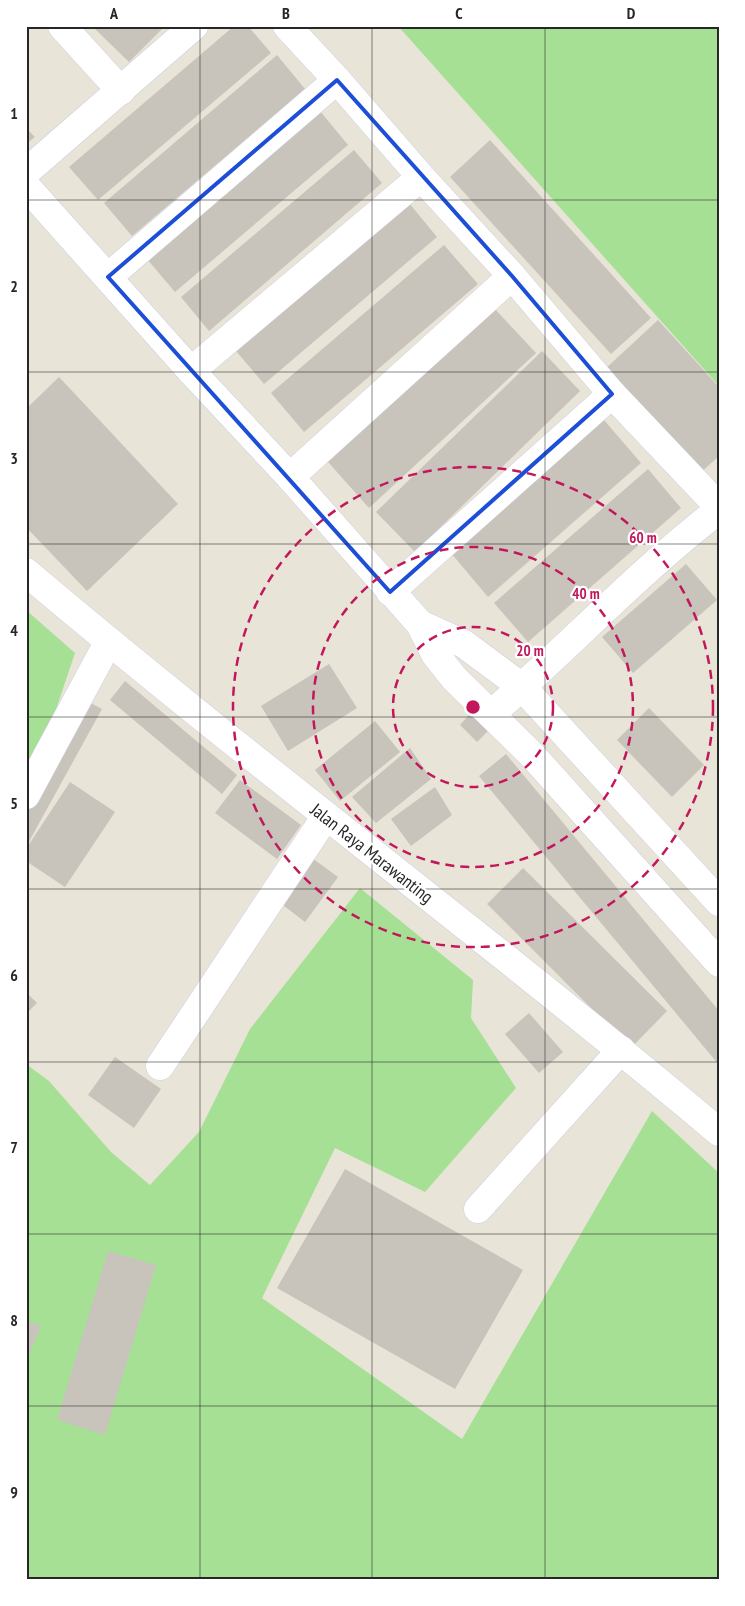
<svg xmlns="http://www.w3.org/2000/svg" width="745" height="1606" viewBox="0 0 745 1606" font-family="'PT Sans Narrow',sans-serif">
<rect width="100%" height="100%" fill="#e9e4d8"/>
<g fill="#a6e095">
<polygon points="398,26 719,26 719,386"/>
<polygon points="26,610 75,653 26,799"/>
<polygon points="360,888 473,980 471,1018 516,1088 425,1192 335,1148 262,1298 462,1439 652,1111 719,1173 719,1580 26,1580 26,1064 49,1081 111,1152 150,1185 199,1132 250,1029"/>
</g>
<g fill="#c8c3bb">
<polygon points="96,26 165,26 129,62 94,28"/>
<polygon points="234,26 248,26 271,53 98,200 69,167"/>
<polygon points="277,55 305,89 132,236 104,203"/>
<polygon points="320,111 348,145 175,292 147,259"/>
<polygon points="26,128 35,137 26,144"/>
<polygon points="490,140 651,318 611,354 450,177"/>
<polygon points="354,150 382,183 209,331 181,297"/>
<polygon points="409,203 437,237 264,384 236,351"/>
<polygon points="444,245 478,284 304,432 271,393"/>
<polygon points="494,308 536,353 369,508 328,462"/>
<polygon points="658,320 719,387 719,456 698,475 603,371"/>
<polygon points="542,351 580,391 415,552 376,512"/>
<polygon points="59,377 178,504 87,591 26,527 26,409"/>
<polygon points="604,420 641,463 488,597 451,553"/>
<polygon points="648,469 681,508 528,642 494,603"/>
<polygon points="686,564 717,600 633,673 602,637"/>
<polygon points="329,664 357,708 288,751 261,706"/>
<polygon points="125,681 237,775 222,794 110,700"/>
<polygon points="81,698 102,709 26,847 26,798"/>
<polygon points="649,708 704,765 672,797 617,740"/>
<polygon points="474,709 492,727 477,742 460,725"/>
<polygon points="375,721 400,752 340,801 315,770"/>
<polygon points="410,748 431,779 376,823 352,797"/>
<polygon points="506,754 719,1011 719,1065 479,776"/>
<polygon points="240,780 301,825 277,859 215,813"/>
<polygon points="70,782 115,812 65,887 26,861 26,849"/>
<polygon points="435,787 452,815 411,846 391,819"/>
<polygon points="312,858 338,877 305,922 279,902"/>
<polygon points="523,868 667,1011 631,1048 487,904"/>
<polygon points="26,992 37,1003 26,1014"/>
<polygon points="529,1013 563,1052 539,1073 505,1034"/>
<polygon points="115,1057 161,1089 134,1128 88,1095"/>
<polygon points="345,1169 523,1270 455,1389 277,1288"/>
<polygon points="108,1251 156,1265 105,1435 57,1420"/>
<polygon points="26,1320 41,1326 26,1362"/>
</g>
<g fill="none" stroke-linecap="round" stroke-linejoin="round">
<g stroke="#cecfe0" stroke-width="29">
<g id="minor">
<polyline points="62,26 121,91"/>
<polyline points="287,26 337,80 421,177 512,276 612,394 719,507"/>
<polyline points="26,172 194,26"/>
<polyline points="26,186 191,371 290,477 420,624 435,654 454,678 532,755 719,963"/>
<polyline points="108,277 337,80"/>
<polyline points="191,371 421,177"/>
<polyline points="290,477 512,276"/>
<path d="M26,572C253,764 492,941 719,1132"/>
<polyline points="390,592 612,394"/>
<polyline points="420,624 464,644 522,687 719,902"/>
<path d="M491,714C568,648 638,572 719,510"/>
<polyline points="26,795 109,641"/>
<polyline points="160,1066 326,816"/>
<polyline points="478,1209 621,1050"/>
</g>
</g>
<use href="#minor" stroke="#fff" stroke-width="28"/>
</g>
<path fill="none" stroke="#1d4ed8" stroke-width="4" stroke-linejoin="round" d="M337,80L512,276L612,394L390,592L108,277Z"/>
<path fill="none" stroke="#272727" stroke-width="1" stroke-opacity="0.55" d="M200,26V1580M372,26V1580M545,26V1580M26,200H719M26,372H719M26,544H719M26,717H719M26,889H719M26,1062H719M26,1234H719M26,1406H719"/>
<g fill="none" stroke="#c2185b" stroke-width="2.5" stroke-dasharray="9 6">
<circle cx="473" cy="707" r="80"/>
<circle cx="473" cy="707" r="160"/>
<circle cx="473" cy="707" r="240"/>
</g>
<g text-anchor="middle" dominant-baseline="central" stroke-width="4.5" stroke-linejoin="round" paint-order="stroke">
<g font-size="18" fill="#272727" stroke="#fff">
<text transform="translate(372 853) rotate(38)">Jalan Raya Marawanting</text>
</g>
</g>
<circle cx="473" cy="707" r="8" fill="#c2185b" stroke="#fff" stroke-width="2.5"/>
<g font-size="15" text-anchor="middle" font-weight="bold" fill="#c2185b" stroke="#fff" stroke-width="4.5" stroke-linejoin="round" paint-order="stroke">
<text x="643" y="543">60 m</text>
<text x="586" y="599">40 m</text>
<text x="530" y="656">20 m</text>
</g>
<rect width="745" height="1606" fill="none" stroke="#ffffff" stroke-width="55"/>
<rect x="28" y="28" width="690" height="1550" fill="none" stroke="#272727" stroke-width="2"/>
<g font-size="16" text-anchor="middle" font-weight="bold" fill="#272727">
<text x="114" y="19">A</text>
<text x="286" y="19">B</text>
<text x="459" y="19">C</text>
<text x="631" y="19">D</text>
<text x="14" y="119">1</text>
<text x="14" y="292">2</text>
<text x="14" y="464">3</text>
<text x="14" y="636">4</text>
<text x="14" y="809">5</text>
<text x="14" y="981">6</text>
<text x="14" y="1153">7</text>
<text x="14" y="1326">8</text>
<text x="14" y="1498">9</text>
</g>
</svg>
